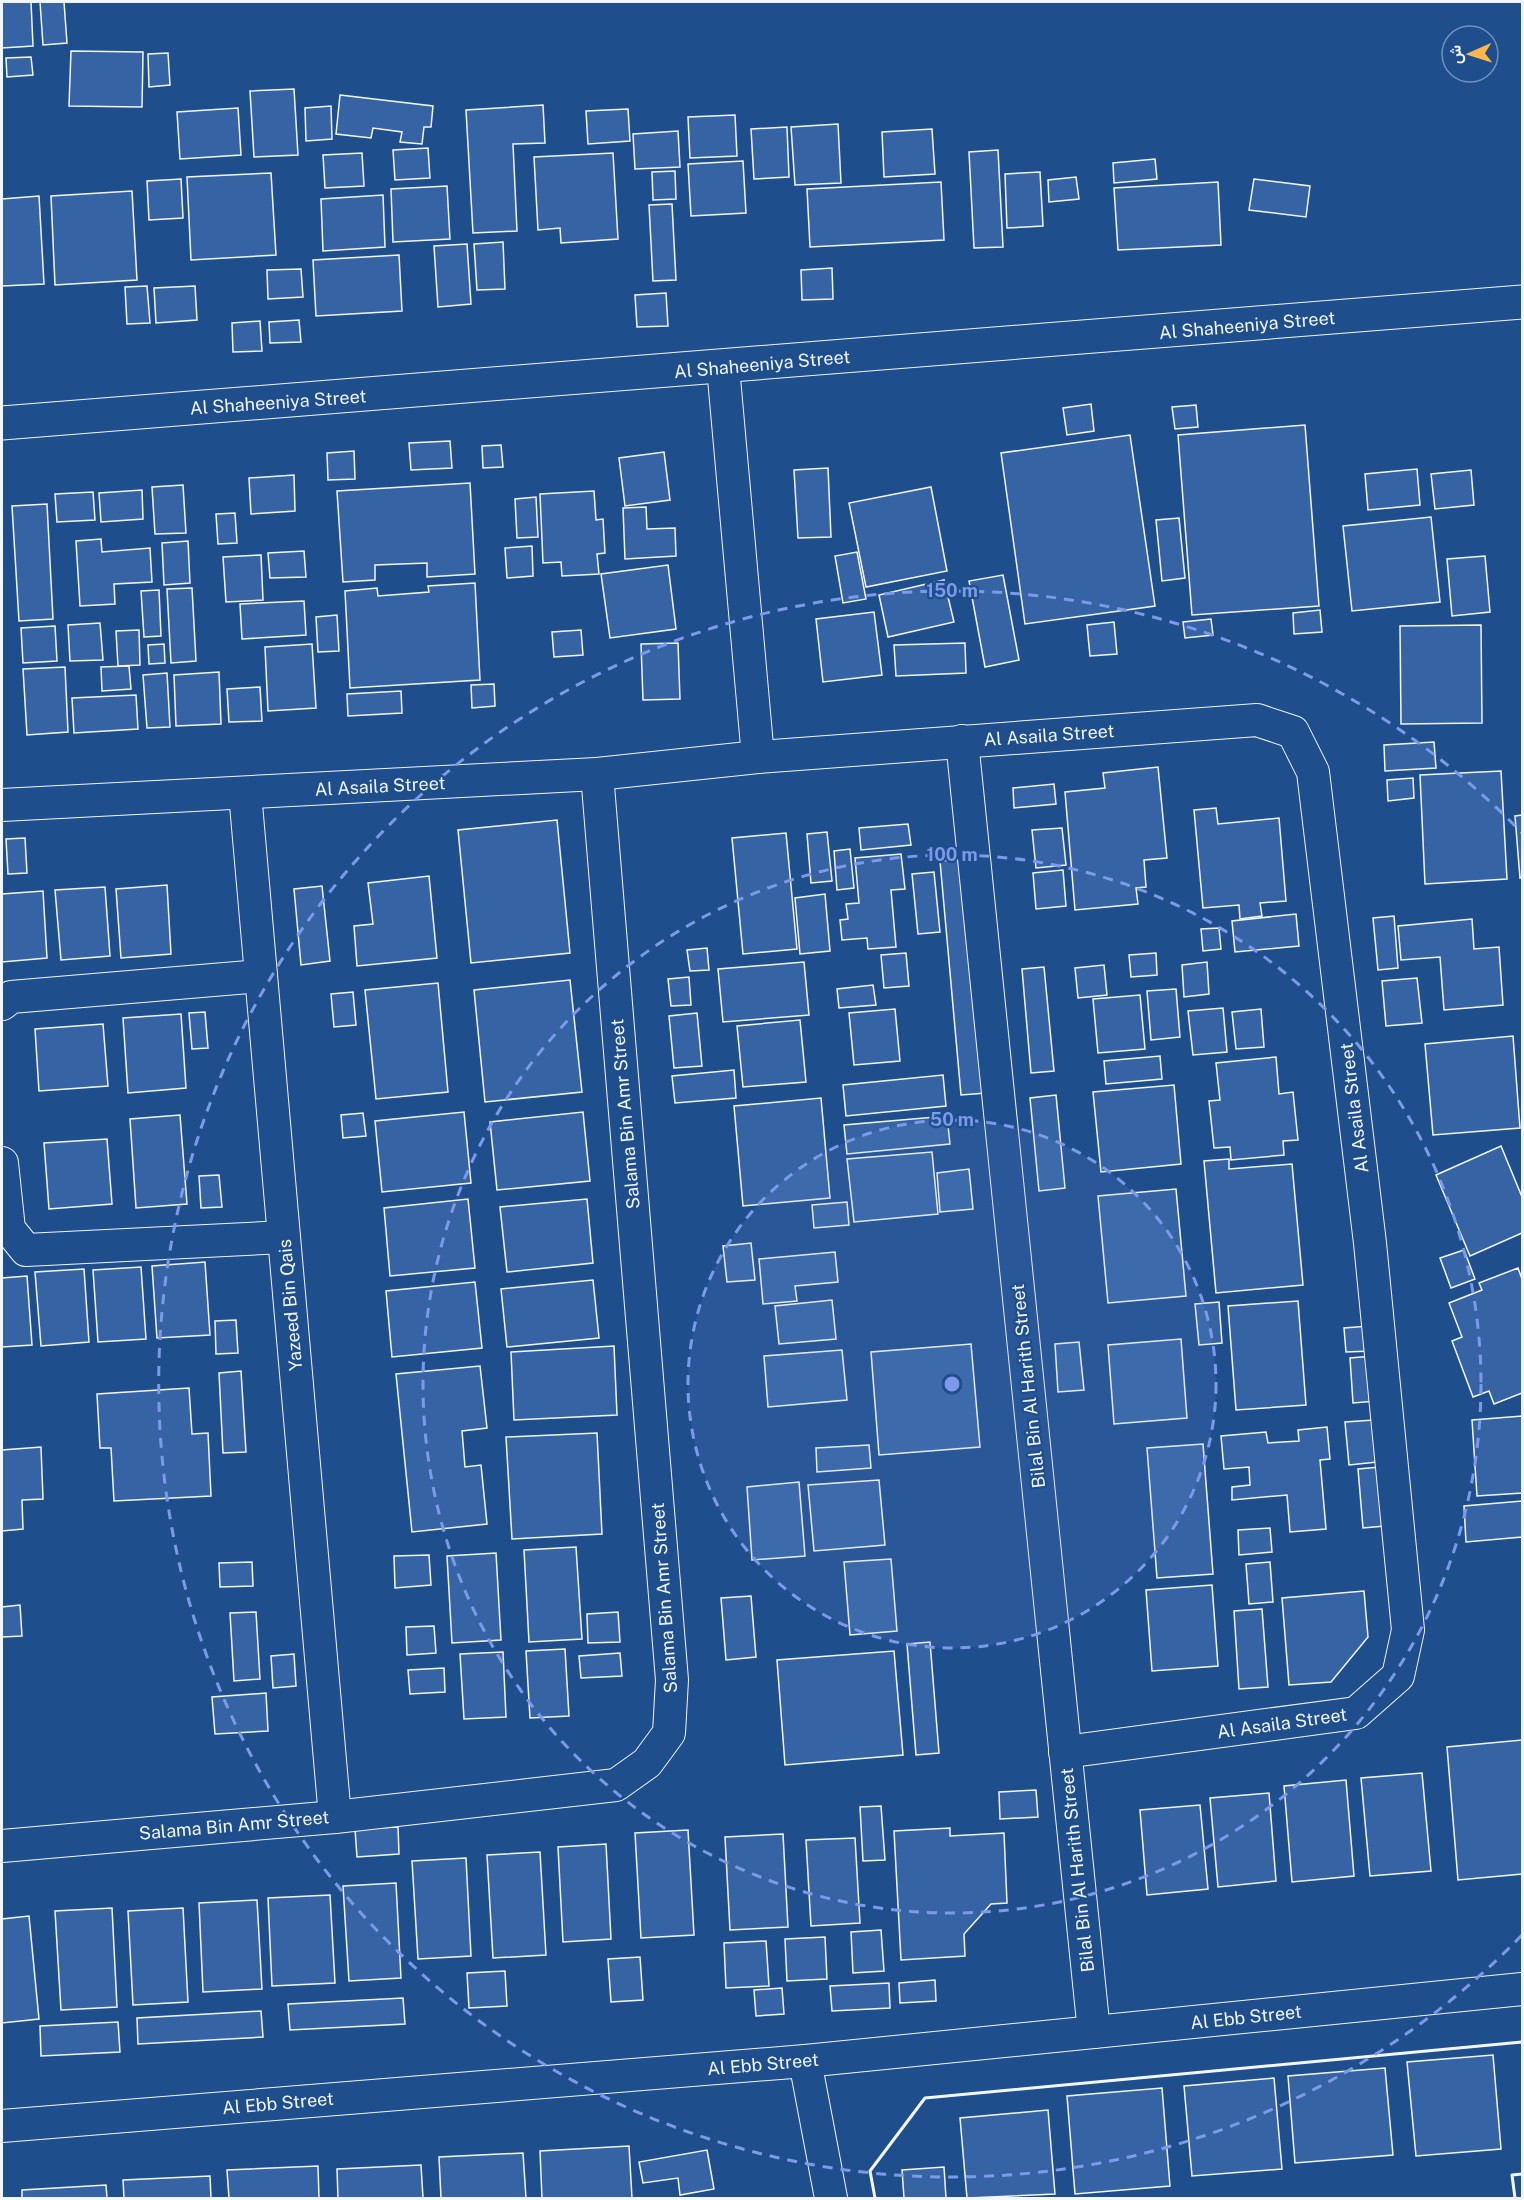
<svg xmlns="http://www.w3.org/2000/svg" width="1524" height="2200" viewBox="0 0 1524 2200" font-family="'Public Sans',Vazirmatn,sans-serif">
<rect width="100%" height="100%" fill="#1f4e8c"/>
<g fill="#3563a3" stroke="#f2f6ff" stroke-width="1.5">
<polygon points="2,2 31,2 33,46 2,48"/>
<polygon points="40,2 64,2 67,43 43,45"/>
<polygon points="71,51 143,52 142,107 69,106"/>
<polygon points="168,53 170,85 149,87 148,54"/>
<polygon points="31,57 33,75 7,77 6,58"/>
<polygon points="294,89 298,155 254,157 250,91"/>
<polygon points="340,95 433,106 431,127 424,127 422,144 400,142 402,132 373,128 371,138 336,134"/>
<polygon points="543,105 545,143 513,144 517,231 473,233 466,110"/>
<polygon points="331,106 332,139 306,141 305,108"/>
<polygon points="238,108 241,155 180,159 177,112"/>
<polygon points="628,109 630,141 588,144 586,111"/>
<polygon points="735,115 737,156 690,158 688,117"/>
<polygon points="838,124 841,183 795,185 791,127"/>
<polygon points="787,127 789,177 754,179 751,129"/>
<polygon points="932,129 935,174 884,177 882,132"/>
<polygon points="678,131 680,167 635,169 633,134"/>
<polygon points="428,148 430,178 395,180 393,150"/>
<polygon points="998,150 1003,247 974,248 969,152"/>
<polygon points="362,153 364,186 325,188 323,155"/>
<polygon points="613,153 618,239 561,243 560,228 538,230 534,157"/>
<polygon points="1155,159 1157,179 1114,183 1113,163"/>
<polygon points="743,161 746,213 691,216 688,164"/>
<polygon points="675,171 676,199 653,200 652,172"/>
<polygon points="1040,172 1043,226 1007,228 1005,174"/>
<polygon points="271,173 276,255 191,260 187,177"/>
<polygon points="1076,177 1079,199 1049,202 1048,180"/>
<polygon points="181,179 183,218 149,220 147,181"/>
<polygon points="1254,179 1310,186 1306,217 1249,210"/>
<polygon points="941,182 944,240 810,247 807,189"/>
<polygon points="1218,182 1221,245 1118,250 1114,188"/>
<polygon points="447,186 450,239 393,242 391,189"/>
<polygon points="132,191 137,280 55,285 51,196"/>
<polygon points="383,195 385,247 323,251 321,199"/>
<polygon points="39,196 44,284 2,286 2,199"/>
<polygon points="672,204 676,280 653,281 649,205"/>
<polygon points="503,242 505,289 477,290 474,244"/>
<polygon points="467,244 471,304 438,307 434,246"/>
<polygon points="399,255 402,311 316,316 313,260"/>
<polygon points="832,268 833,299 802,300 801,270"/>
<polygon points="301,269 303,297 268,299 267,270"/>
<polygon points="147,286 150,323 127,324 125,287"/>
<polygon points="195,286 197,320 156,323 154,288"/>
<polygon points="666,293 668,326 637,327 635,295"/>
<polygon points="299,320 301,342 270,343 269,322"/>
<polygon points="260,321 262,351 233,352 232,323"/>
<polygon points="1091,404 1094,431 1067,435 1063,408"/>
<polygon points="1196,405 1198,427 1175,429 1172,407"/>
<polygon points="1305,425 1319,606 1192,615 1178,435"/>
<polygon points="1130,435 1155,606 1025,624 1001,453"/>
<polygon points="450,441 452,468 411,470 409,443"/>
<polygon points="501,445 503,467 483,468 482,446"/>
<polygon points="354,451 355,479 328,480 327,453"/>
<polygon points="664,452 670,500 625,506 619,458"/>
<polygon points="828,468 831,537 798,538 794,470"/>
<polygon points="1417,469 1420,505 1368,510 1365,474"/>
<polygon points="1471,470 1474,505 1435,509 1431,474"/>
<polygon points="294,475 295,511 251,514 249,478"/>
<polygon points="470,483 475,574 427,577 427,563 375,565 375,580 343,582 337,491"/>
<polygon points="183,485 186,533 155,534 152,487"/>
<polygon points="931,487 947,571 866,587 849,503"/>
<polygon points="142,490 143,519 101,522 99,493"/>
<polygon points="594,491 596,520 603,519 605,553 597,554 599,574 562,576 561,562 543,563 540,494"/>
<polygon points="93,492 95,520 57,522 55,494"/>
<polygon points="536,497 538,537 517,538 515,499"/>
<polygon points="47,504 53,619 19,621 12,506"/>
<polygon points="646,507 647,529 675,528 676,556 625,559 623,508"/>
<polygon points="235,513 237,543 218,544 216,514"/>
<polygon points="1431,517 1440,602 1352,611 1343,526"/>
<polygon points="1179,518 1185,578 1162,581 1156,520"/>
<polygon points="101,539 102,552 150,548 152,582 114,584 115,604 80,606 76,541"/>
<polygon points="188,541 190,583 164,585 162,543"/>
<polygon points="532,546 533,576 507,578 505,548"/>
<polygon points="304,551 306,577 270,578 268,553"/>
<polygon points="857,552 866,599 843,603 835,556"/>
<polygon points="261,555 263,600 226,602 223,557"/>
<polygon points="1485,556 1490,612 1452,616 1447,559"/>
<polygon points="668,565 676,629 610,638 601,574"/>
<polygon points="1003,575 1019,660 985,667 969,581"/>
<polygon points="944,580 954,622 888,637 879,595"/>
<polygon points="475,583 480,680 350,688 345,591 377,588 378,596 429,592 428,586"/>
<polygon points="192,588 196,661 171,663 167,589"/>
<polygon points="159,590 161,636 144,637 141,591"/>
<polygon points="304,601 306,635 242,639 240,604"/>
<polygon points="1320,610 1322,632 1294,634 1293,613"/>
<polygon points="874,612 882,675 823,682 816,619"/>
<polygon points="337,615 339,651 318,652 316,617"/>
<polygon points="1211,619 1213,635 1185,638 1183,622"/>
<polygon points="1114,622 1117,654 1090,656 1087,625"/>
<polygon points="100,623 103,660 70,661 68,625"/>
<polygon points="1481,625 1482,723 1401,724 1400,626"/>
<polygon points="55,626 57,661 23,663 21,628"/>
<polygon points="139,630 140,665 118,666 116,631"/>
<polygon points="581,630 583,655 554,657 552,632"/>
<polygon points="678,643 680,699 643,700 641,644"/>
<polygon points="965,643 966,673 896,676 894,645"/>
<polygon points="164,644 165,663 149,664 148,645"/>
<polygon points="312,644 316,708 268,711 265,647"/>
<polygon points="129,666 131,689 102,691 101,667"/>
<polygon points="65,667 68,732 27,735 23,669"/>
<polygon points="219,672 221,724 176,726 174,675"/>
<polygon points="167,673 170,727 147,728 143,675"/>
<polygon points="494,684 495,706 472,708 471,685"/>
<polygon points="260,687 262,721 229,722 227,689"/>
<polygon points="401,691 402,713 348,716 347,694"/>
<polygon points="136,695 138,729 74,733 72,698"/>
<polygon points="1434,742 1436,768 1385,771 1384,745"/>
<polygon points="1158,767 1167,858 1144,860 1146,887 1136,888 1138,904 1075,910 1065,792 1105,788 1103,773"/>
<polygon points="1501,771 1507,879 1425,884 1420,775"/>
<polygon points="1413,778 1414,798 1388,801 1387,780"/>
<polygon points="1054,784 1056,804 1014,808 1013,788"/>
<polygon points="1216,808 1218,824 1279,818 1286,901 1260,903 1262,916 1240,919 1239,905 1203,908 1194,810"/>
<polygon points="1522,815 1522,877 1520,878 1515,816"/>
<polygon points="557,820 570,953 471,963 458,830"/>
<polygon points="908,824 911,845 861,850 859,828"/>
<polygon points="1062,828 1066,865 1036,868 1032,830"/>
<polygon points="827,832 832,881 811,883 807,834"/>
<polygon points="786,833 797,949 743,954 732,838"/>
<polygon points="25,838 27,873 8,874 6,839"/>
<polygon points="850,849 854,888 837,890 834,851"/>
<polygon points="901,854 905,889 891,890 896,947 868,949 867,938 842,940 840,920 848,919 846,904 859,903 855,858"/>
<polygon points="964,859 986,1093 961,1095 940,861"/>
<polygon points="1063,870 1066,906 1036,909 1033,873"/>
<polygon points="934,872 940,932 918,934 912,874"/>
<polygon points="429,876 437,958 357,966 354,926 373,924 368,883"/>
<polygon points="167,885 171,954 121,958 116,889"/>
<polygon points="322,886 330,961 301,965 294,889"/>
<polygon points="105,887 110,956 61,960 55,890"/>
<polygon points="43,891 47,958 2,962 2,894"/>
<polygon points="825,894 830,951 800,954 795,898"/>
<polygon points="1296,914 1299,946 1235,952 1232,921"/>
<polygon points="1394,916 1398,968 1378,970 1373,918"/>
<polygon points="1472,919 1474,949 1499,947 1503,1005 1444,1010 1440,957 1401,960 1398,926"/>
<polygon points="1219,928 1221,949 1203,951 1201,929"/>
<polygon points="707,948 709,970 690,971 687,950"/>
<polygon points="906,953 909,986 884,988 881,955"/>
<polygon points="1156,953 1157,975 1131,977 1129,955"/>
<polygon points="804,962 809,1015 723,1022 718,969"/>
<polygon points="1207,962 1209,994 1184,997 1182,965"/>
<polygon points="1104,965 1107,995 1078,998 1075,968"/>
<polygon points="1044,967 1054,1071 1031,1073 1022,969"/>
<polygon points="689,977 691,1005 671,1006 668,979"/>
<polygon points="1417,978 1422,1023 1386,1026 1382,981"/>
<polygon points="570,980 582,1092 485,1102 474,990"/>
<polygon points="438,983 448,1092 376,1099 365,990"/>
<polygon points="873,985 876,1005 839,1008 837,989"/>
<polygon points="1176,989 1180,1037 1151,1040 1147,991"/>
<polygon points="353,992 356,1025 334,1027 331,994"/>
<polygon points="1140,995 1145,1049 1098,1053 1093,999"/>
<polygon points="1223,1008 1227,1052 1193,1055 1188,1011"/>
<polygon points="895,1009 900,1061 854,1065 849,1013"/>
<polygon points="1261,1009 1264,1047 1236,1049 1232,1012"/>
<polygon points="205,1012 208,1048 192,1049 189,1013"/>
<polygon points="697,1013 702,1066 674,1068 669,1016"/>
<polygon points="181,1014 186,1088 128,1093 123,1018"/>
<polygon points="800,1020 806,1082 743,1087 737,1026"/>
<polygon points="103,1024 108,1086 39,1091 35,1029"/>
<polygon points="1513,1036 1520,1128 1433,1135 1425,1044"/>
<polygon points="1160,1056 1162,1079 1106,1084 1104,1061"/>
<polygon points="1276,1057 1279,1094 1293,1092 1298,1140 1283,1141 1284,1155 1231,1160 1230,1147 1214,1148 1209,1101 1220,1100 1216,1063"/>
<polygon points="734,1070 736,1098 675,1103 672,1076"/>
<polygon points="943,1075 946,1106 846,1116 843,1085"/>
<polygon points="1174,1085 1181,1164 1101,1172 1093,1092"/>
<polygon points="1056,1095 1065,1188 1039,1191 1030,1098"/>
<polygon points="821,1098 830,1198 743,1206 734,1106"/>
<polygon points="464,1112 471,1183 382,1192 375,1121"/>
<polygon points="583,1112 590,1181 497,1190 490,1122"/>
<polygon points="363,1113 366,1136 343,1138 341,1115"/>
<polygon points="180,1115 187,1204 136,1208 130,1119"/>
<polygon points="947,1116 950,1144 847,1154 844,1125"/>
<polygon points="107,1139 112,1204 49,1209 44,1143"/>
<polygon points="1501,1146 1522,1197 1522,1233 1470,1256 1436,1175"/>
<polygon points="932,1152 938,1214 854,1222 847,1159"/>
<polygon points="1229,1159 1229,1169 1292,1164 1303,1285 1216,1293 1204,1161"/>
<polygon points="969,1169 973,1209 940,1212 937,1173"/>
<polygon points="219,1175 222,1207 201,1208 199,1176"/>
<polygon points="1176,1189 1186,1296 1108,1303 1098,1196"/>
<polygon points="468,1199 475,1268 390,1276 384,1208"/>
<polygon points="587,1199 593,1263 507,1272 500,1207"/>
<polygon points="847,1202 849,1225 814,1228 812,1205"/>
<polygon points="751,1243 755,1280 727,1282 723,1246"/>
<polygon points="1464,1250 1475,1279 1451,1288 1440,1258"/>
<polygon points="835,1252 838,1282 795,1286 797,1301 763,1304 759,1259"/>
<polygon points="205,1262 210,1335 157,1338 152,1266"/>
<polygon points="141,1267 146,1339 98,1342 93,1270"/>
<polygon points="1518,1268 1522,1279 1522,1393 1494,1404 1489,1391 1473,1397 1452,1341 1462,1337 1449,1303 1482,1290 1479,1283"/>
<polygon points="84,1269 89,1342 41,1346 35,1272"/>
<polygon points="27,1276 32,1345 2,1347 2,1278"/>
<polygon points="593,1280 599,1338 507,1347 501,1289"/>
<polygon points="475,1282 482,1348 392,1357 386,1291"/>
<polygon points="832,1300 836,1339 779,1344 775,1306"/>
<polygon points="1298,1301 1306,1405 1236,1410 1228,1306"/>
<polygon points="1219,1302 1222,1343 1199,1345 1195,1304"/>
<polygon points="236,1320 238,1353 216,1354 215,1321"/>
<polygon points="1369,1326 1371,1351 1346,1352 1344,1328"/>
<polygon points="1181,1339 1187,1418 1114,1424 1108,1345"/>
<polygon points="1079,1342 1084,1390 1058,1392 1055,1344"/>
<polygon points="971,1344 980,1447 879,1455 871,1352"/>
<polygon points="614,1346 617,1415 514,1420 511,1352"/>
<polygon points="842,1350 847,1400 768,1407 764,1356"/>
<polygon points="1373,1356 1376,1401 1353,1403 1350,1358"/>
<polygon points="480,1366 487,1428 462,1431 465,1467 481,1465 487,1524 412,1532 396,1374"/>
<polygon points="241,1371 246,1452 223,1453 219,1373"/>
<polygon points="189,1388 192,1434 208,1433 211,1496 114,1501 111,1448 100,1448 97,1394"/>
<polygon points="1522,1416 1522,1493 1477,1496 1472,1420"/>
<polygon points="1374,1420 1377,1462 1349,1465 1345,1422"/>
<polygon points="1327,1427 1330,1459 1320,1460 1326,1529 1290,1532 1287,1495 1232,1500 1232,1487 1250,1485 1249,1467 1224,1469 1221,1436 1266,1432 1268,1443 1299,1441 1298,1430"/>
<polygon points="597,1433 602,1534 512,1539 506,1437"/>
<polygon points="1203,1444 1213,1574 1157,1578 1147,1448"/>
<polygon points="869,1445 871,1468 817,1472 816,1448"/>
<polygon points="41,1447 43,1499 22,1500 23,1529 2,1531 2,1450"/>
<polygon points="1380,1467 1385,1526 1363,1528 1358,1469"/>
<polygon points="879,1480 885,1545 814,1551 808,1485"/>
<polygon points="799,1482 805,1556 752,1560 747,1487"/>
<polygon points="1522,1501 1522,1537 1466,1542 1464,1506"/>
<polygon points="1270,1528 1272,1552 1239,1555 1238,1530"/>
<polygon points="576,1547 582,1639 529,1642 524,1550"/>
<polygon points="496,1553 501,1640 452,1643 447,1556"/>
<polygon points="429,1555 431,1585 395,1588 394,1556"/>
<polygon points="891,1559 897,1631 850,1635 844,1562"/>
<polygon points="252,1562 253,1586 220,1587 219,1563"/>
<polygon points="1270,1562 1273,1602 1249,1604 1246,1564"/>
<polygon points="1212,1585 1218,1666 1152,1671 1146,1590"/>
<polygon points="1364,1591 1368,1637 1331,1682 1289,1685 1282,1598"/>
<polygon points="751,1596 756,1657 726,1660 721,1598"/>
<polygon points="20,1605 22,1636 2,1637 2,1607"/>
<polygon points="1262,1609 1268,1687 1239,1689 1234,1611"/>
<polygon points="256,1612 260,1679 234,1681 230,1613"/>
<polygon points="618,1612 620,1642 588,1643 587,1614"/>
<polygon points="434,1626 436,1653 407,1655 406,1627"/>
<polygon points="930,1642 939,1753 916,1755 907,1644"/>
<polygon points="565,1649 569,1716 530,1718 526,1651"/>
<polygon points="894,1651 903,1755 785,1765 777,1660"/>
<polygon points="503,1652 506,1717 464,1719 460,1654"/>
<polygon points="620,1653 622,1676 581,1678 579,1656"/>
<polygon points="294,1654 296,1686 273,1688 271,1656"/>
<polygon points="444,1668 445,1692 410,1694 408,1670"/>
<polygon points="266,1693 268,1731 215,1734 212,1697"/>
<polygon points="1522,1740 1522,1874 1458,1880 1447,1747"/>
<polygon points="1422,1773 1431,1871 1370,1876 1361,1778"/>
<polygon points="1346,1780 1354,1876 1292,1882 1284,1786"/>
<polygon points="1036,1790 1038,1817 1000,1819 999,1792"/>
<polygon points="1269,1793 1276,1881 1218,1887 1210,1798"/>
<polygon points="1200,1805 1208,1889 1147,1895 1140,1810"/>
<polygon points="881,1806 885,1860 863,1861 860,1807"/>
<polygon points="398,1827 399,1854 357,1857 355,1829"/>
<polygon points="950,1828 950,1836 1004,1833 1007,1903 991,1904 964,1934 965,1956 901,1960 894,1831"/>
<polygon points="688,1830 694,1935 641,1938 635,1833"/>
<polygon points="783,1834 788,1927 730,1930 725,1837"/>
<polygon points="855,1838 860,1923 811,1926 806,1840"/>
<polygon points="606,1844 611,1939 563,1942 558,1847"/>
<polygon points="540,1852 546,1955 493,1958 487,1855"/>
<polygon points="466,1858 471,1956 418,1959 412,1861"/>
<polygon points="396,1883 401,1978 349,1981 343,1886"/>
<polygon points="330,1895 335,1983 272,1986 268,1898"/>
<polygon points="257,1900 262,1989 203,1992 199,1903"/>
<polygon points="112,1908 117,2007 61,2010 55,1911"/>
<polygon points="183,1908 188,2002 133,2005 128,1911"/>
<polygon points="29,1916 39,2019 2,2023 2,1919"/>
<polygon points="881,1930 884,1971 853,1973 851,1932"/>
<polygon points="825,1937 827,1979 787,1981 785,1939"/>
<polygon points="766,1941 769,1986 726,1988 724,1943"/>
<polygon points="640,1957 643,2000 611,2002 608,1959"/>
<polygon points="505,1971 507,2006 469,2008 467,1973"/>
<polygon points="935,1980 936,2001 900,2003 899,1983"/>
<polygon points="889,1983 890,2008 832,2011 830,1986"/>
<polygon points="782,1988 784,2014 756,2016 754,1990"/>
<polygon points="403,1998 405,2024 290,2030 288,2004"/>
<polygon points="261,2011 263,2037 138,2044 137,2018"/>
<polygon points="118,2022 120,2052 41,2056 40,2026"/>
<polygon points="1493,2055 1501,2149 1416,2156 1407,2062"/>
<polygon points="1385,2068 1393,2155 1295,2163 1288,2076"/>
<polygon points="1274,2078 1282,2169 1192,2176 1184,2086"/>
<polygon points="1162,2088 1170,2186 1075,2194 1067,2096"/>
<polygon points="1048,2110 1055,2194 967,2198 960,2118"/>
<polygon points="629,2146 632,2198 542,2198 540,2151"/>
<polygon points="707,2150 714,2189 680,2195 678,2178 643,2183 639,2162"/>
<polygon points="523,2153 526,2198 441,2198 439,2157"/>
<polygon points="421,2165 423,2198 338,2198 337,2169"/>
<polygon points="318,2166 319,2198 229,2198 227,2170"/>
<polygon points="944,2167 946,2198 904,2198 902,2170"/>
<polygon points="210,2176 211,2198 124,2198 123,2180"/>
<polygon points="106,2185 107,2198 22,2198 22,2190"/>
</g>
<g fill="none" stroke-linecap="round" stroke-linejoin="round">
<g stroke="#f2f6ff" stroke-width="34">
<g id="minor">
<polyline points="723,367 758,757"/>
<polyline points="962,741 1094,2032"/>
<polyline points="245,793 335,1817"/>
<polyline points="2,805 597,774 758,757 1257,720 1293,732 1313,772 1370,1243 1408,1630 1398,1676 1356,1713 1065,1752"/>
<polyline points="2,1004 11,997 261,976"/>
<polyline points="2,1163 9,1229 26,1250 284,1237"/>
<polyline points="2,1846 335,1817 616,1785 647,1763 669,1733 672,1680 597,774"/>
<polyline points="805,2061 831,2198"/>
<polyline points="2,2126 805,2061 1522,1989"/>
</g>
</g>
<g stroke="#f2f6ff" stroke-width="35">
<polyline id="tertiary" points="2,423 1522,302"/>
</g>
<use href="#minor" stroke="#1f4e8c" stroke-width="32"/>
<use href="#tertiary" stroke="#1f4e8c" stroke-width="33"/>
<g stroke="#f2f6ff" stroke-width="3">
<polyline points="875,2198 870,2171 925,2098 1522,2042"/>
<polyline points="1515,2198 1512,2175 1522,2174"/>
</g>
</g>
<circle cx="952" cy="1384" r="264" fill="#7d9aea" fill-opacity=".12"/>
<g fill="none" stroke="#7d9aea" stroke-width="3" stroke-dasharray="10 8">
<circle cx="952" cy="1384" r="264"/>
<circle cx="952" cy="1384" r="529"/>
<path d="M1522 1935A793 793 0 1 1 1522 833"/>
</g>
<g text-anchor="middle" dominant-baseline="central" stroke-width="4.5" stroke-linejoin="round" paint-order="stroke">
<g font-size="18" fill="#f2f6ff" stroke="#1f4e8c">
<text transform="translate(1247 325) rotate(-5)">Al Shaheeniya Street</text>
<text transform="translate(762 364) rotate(-5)">Al Shaheeniya Street</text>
<text transform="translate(278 402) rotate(-4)">Al Shaheeniya Street</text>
<text transform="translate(1049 735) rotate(-4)">Al Asaila Street</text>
<text transform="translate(380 786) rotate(-3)">Al Asaila Street</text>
<text transform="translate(1354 1108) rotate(-97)">Al Asaila Street</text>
<text transform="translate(625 1114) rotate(-95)">Salama Bin Amr Street</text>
<text transform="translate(290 1305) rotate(-95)">Yazeed Bin Qais</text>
<text transform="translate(1028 1386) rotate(-96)">Bilal Bin Al Harith Street</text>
<text transform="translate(664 1598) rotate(-94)">Salama Bin Amr Street</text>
<text transform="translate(1282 1723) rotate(-8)">Al Asaila Street</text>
<text transform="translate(234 1825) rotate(-5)">Salama Bin Amr Street</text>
<text transform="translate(1077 1870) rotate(-96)">Bilal Bin Al Harith Street</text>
<text transform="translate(1246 2017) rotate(-6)">Al Ebb Street</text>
<text transform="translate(763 2064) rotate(-5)">Al Ebb Street</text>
<text transform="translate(278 2103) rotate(-5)">Al Ebb Street</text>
</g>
</g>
<circle cx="952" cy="1384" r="9" fill="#7d9aea" stroke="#1f4e8c" stroke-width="3"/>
<g font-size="18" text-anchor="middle" font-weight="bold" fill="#7d9aea" stroke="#1f4e8c" stroke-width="4.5" stroke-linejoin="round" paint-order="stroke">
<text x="952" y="597">150 m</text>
<text x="952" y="861">100 m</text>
<text x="952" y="1126">50 m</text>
</g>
<rect width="1524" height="2200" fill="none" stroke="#f2f6ff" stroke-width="6"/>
<g transform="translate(1470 54) rotate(267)"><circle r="28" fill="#1f4e8c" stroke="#7391ba" stroke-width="1.5"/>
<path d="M0-4.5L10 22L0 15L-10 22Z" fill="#ffb74d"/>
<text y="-9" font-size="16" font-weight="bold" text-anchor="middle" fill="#f2f6ff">ش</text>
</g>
</svg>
